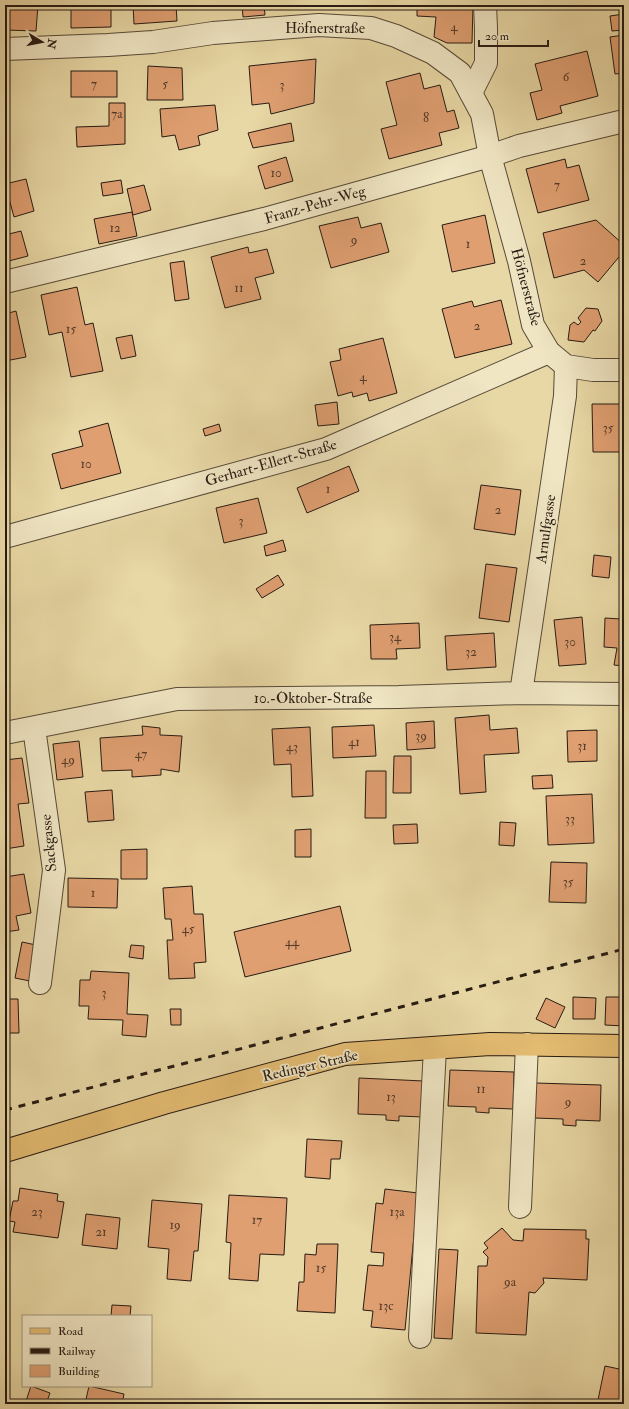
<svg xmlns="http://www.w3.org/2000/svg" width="629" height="1409" viewBox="0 0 629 1409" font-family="'IM FELL Double Pica',serif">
<rect width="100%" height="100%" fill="#e8d8a5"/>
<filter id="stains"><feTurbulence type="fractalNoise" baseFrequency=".005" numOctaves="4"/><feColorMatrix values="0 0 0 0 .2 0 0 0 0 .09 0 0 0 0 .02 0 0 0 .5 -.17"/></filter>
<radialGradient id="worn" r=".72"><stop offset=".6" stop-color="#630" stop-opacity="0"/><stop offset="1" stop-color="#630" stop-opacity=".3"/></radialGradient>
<g fill="#df9f71" stroke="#271b13">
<polygon points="5,5 38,5 36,31 5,30"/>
<polygon points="71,5 111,5 111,27 71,28"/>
<polygon points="133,5 176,5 177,21 134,24"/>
<polygon points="186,5 217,5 186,8"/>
<polygon points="242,5 264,5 265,15 243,17"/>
<polygon points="336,5 349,5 349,8 337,9"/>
<polygon points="417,5 473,5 472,43 447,43 434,37 436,17 417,16"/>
<polygon points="624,14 624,30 612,31 610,16"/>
<polygon points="624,35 624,73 615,74 610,37"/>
<polygon points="587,51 598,96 560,106 562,113 537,120 530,93 542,90 535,64"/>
<polygon points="316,59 314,103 271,114 269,103 252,105 249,66"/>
<polygon points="148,66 182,68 183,100 147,100"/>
<rect x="71" y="71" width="46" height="26"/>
<polygon points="420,73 424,89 440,85 447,112 454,110 459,128 439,133 442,145 389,159 381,129 397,125 386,82"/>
<polygon points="109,103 125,103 125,144 77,147 76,127 109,126"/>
<polygon points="215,105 218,130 198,136 200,145 179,150 175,135 162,137 160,109"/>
<polygon points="291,123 294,141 253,148 248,133"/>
<polygon points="286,157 293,181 265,189 258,166"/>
<polygon points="565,159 567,168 579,165 589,200 538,213 526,169"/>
<polygon points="26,179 34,211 14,217 5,184"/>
<polygon points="121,180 123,193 103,196 101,183"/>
<polygon points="144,185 151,210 133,215 127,189"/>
<polygon points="132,212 137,236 99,244 94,219"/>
<polygon points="485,215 495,263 452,272 442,225"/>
<polygon points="358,217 361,228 381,223 389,252 331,268 319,226"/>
<polygon points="596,220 624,245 624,251 598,282 584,270 554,278 543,233"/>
<polygon points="21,231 28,256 5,262 5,235"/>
<polygon points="248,247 249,253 267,249 274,273 255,278 261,299 225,308 211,257"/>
<polygon points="184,261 189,299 175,301 170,263"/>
<polygon points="77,287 85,325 93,323 103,371 71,377 62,332 49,335 41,295"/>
<polygon points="501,300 512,344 455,358 442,309 472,301 474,307"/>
<polygon points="586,308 598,309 602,321 595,331 593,330 584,342 568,340 570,325 574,322 578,325 581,322 578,318"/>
<polygon points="16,311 26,357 5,361 5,314"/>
<polygon points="132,335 136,356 121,359 116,338"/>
<polygon points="383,338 397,393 369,401 367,393 353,397 352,392 338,396 330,362 341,360 339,349"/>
<polygon points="337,402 339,424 318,426 315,405"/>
<polygon points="592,404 624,404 624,452 593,452"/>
<polygon points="108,423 121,473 61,489 52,454 83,446 79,431"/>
<polygon points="219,424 221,431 205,436 203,429"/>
<polygon points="349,466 359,491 307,513 297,488"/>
<polygon points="481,485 521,490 515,535 474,529"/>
<polygon points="258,498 267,533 224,543 216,508"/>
<polygon points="283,540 286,551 266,556 264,546"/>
<polygon points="594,555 611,557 609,578 592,576"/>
<polygon points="486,564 517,568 509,622 479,618"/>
<polygon points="278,575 284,585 262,598 256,589"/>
<polygon points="621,612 624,613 624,666 614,665 617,648 604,647 605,618 621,619"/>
<polygon points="582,617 586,664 559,666 554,620"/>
<polygon points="419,623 420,648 396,649 397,659 371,659 370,625"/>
<polygon points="494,633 496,667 447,670 445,636"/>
<polygon points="489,715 490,730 517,728 519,753 484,755 486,792 460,794 455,718"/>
<polygon points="434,721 435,748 407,750 406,723"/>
<polygon points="374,725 376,756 333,758 332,727"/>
<polygon points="142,726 160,728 160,735 182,736 179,772 161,769 161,775 132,777 132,770 102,771 100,738 143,735"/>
<polygon points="310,727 313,796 292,797 291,764 274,765 272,729"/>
<polygon points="597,730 597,761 568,762 567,731"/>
<polygon points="79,741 83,777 57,780 53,744"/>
<polygon points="394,756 411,756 411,793 393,793"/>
<polygon points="22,758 29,803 18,804 24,846 5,849 5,760"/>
<polygon points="366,771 386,771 386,818 365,818"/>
<polygon points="552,775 553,788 533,789 532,776"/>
<polygon points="112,790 114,820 88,822 85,792"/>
<polygon points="592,794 594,843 548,845 546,796"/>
<polygon points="500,822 516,823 514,846 499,845"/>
<polygon points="417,824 418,843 394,844 393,825"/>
<polygon points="311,829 311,857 295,857 295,830"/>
<polygon points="147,849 147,879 121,879 121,850"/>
<polygon points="551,862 587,863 586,903 549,902"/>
<polygon points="24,874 31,913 16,916 19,930 5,932 5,877"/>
<polygon points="68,878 118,879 117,908 68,907"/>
<polygon points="192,886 194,914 203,914 206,962 194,963 195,978 169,979 167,940 173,940 171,919 165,919 163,888"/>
<polygon points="340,906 351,951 245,977 234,932"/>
<polygon points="22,942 36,945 30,981 15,978"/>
<polygon points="131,945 144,946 143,959 129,957"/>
<polygon points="91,971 129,973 127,1014 148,1015 146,1037 122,1035 123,1020 88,1019 89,1006 79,1006 80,980 90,980"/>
<polygon points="573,997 596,998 595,1019 573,1019"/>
<polygon points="606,997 624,997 624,1026 605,1025"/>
<polygon points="546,998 565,1007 555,1028 536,1019"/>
<polygon points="5,999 18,999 19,1033 5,1033"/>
<polygon points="170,1009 181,1009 181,1025 171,1025"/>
<polygon points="450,1070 514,1072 513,1109 489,1108 489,1113 476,1112 476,1107 448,1106"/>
<polygon points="359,1078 424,1081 423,1117 399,1116 399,1121 386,1120 386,1115 358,1114"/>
<polygon points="536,1083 601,1085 600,1121 576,1120 576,1126 563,1125 563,1119 535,1118"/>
<polygon points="307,1139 342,1141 340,1159 331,1159 330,1179 305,1177"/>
<polygon points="20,1188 58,1194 57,1201 64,1202 58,1238 13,1232 15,1222 9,1221 13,1201 18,1201"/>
<polygon points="385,1189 418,1193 405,1330 371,1327 373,1311 363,1310 368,1265 383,1266 384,1253 371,1252 376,1203 383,1204"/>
<polygon points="229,1195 287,1198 284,1255 260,1254 258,1281 229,1279 231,1243 226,1242"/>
<polygon points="152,1200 202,1204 198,1251 194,1251 191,1281 167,1279 169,1249 148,1247"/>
<polygon points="86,1214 120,1218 117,1249 82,1245"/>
<polygon points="502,1228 513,1240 523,1241 524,1229 586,1230 586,1239 589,1239 587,1280 543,1278 544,1283 535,1293 529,1292 526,1335 476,1333 478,1266 487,1266 488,1257 483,1252 488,1248 484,1243"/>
<polygon points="317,1244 338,1244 335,1313 297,1311 299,1282 304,1282 305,1254 316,1255"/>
<polygon points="439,1249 458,1250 452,1339 434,1338"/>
<polygon points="112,1305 131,1306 130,1316 111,1316"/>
<polygon points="605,1366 624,1370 624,1404 615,1404 598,1400"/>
<polygon points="31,1386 50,1393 46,1404 25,1404"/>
<polygon points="89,1386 124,1394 122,1404 85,1404"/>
</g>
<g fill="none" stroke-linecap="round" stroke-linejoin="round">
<g stroke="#574a38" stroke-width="24">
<g id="minor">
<polyline points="5,49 108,45 153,42 213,33 319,25 371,28 396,36 433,53 460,73 482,114 490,156 519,261 533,325 549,352 566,366 593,370 624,370"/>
<polyline points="471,93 486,63 486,28 485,5"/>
<polyline points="5,282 264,219 490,156 519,146 624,121"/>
<polyline points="5,537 326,449 549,352"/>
<polyline points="521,693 565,396 566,366"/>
<polyline points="34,728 54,870 40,983"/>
<polyline points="5,733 177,699 399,697 521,693 624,694"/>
<polyline points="520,1207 527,1044"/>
<polyline points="420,1337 435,1048"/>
</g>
</g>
<g stroke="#271b13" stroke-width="24">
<polyline id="major" points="5,1151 164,1103 345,1054 490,1044 624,1046"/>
</g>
<use href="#minor" stroke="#f0e6c4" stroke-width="22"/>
<use href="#major" stroke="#e4bc72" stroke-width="22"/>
<polyline stroke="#271b13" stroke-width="3" stroke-dasharray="7 7" stroke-linecap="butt" points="5,1110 624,949"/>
</g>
<g text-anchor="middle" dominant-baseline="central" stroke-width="3.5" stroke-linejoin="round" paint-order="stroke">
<g font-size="13" fill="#553c2a">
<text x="454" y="27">4</text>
<text x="566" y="77">6</text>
<text x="94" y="84">7</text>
<text x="165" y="84">5</text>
<text x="282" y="85">3</text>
<text x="117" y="114">7a</text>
<text x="426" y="118">8</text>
<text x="276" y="173">10</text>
<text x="557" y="185">7</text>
<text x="115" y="228">12</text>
<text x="354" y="240">9</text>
<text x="468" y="244">1</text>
<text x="583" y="261">2</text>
<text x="239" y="288">11</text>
<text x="477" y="326">2</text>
<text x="71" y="329">15</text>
<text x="363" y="377">4</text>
<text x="608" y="428">35</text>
<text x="86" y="464">10</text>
<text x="328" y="489">1</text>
<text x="498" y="510">2</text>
<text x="241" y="521">3</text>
<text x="395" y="637">34</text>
<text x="570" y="642">30</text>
<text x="471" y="652">32</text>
<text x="421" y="736">39</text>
<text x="354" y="742">41</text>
<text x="582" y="746">31</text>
<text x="292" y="747">43</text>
<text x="141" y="754">47</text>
<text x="68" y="760">49</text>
<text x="570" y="819">33</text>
<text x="568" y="882">35</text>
<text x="93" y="893">1</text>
<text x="188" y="929">45</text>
<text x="292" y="942">44</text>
<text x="104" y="993">3</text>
<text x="481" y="1089">11</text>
<text x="391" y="1097">13</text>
<text x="568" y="1102">9</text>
<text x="37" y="1212">23</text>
<text x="397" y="1212">13a</text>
<text x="257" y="1220">17</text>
<text x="175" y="1225">19</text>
<text x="101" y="1232">21</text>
<text x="321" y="1268">15</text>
<text x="510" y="1282">9a</text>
<text x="386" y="1306">13c</text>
</g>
<g font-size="15" fill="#271b13" stroke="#f0e6c4">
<text x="325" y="28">Höfnerstraße</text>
<text transform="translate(315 205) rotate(-16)">Franz-Pehr-Weg</text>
<text transform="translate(526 287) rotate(75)">Höfnerstraße</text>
<text transform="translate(271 463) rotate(-16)">Gerhart-Ellert-Straße</text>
<text transform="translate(546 529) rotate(-82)">Arnulfgasse</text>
<text x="313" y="698">10.-Oktober-Straße</text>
<text transform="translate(49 843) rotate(-96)">Sackgasse</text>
<text transform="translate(310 1066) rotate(-13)">Redinger Straße</text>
</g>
</g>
<rect width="629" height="1409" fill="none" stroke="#e8d8a5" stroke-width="20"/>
<rect x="6" y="6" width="617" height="1397" fill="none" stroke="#271b13" stroke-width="2"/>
<rect x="10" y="10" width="609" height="1389" fill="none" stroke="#271b13"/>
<rect x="22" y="1315" width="130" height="72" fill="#f0e6c4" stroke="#a0957d"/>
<rect x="30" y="1328" width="20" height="6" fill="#e4bc72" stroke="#a0957d"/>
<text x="58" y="1335" font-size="12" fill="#271b13">Road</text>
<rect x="30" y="1348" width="20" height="6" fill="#271b13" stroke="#a0957d"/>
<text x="58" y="1355" font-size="12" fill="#271b13">Railway</text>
<rect x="30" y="1365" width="20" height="12" fill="#df9f71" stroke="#a0957d"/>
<text x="58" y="1375" font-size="12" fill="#271b13">Building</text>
<g transform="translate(42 42) rotate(100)" stroke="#f0e6c4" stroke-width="3" paint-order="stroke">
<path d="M0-3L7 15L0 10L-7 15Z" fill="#271b13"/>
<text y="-6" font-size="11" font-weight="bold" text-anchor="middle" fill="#271b13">N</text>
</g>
<path d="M479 40v6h69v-6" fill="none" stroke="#271b13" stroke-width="2"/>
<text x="485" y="40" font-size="12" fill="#271b13" stroke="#f0e6c4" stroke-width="3" paint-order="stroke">20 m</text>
<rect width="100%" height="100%" filter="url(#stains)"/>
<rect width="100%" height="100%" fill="url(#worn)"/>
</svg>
